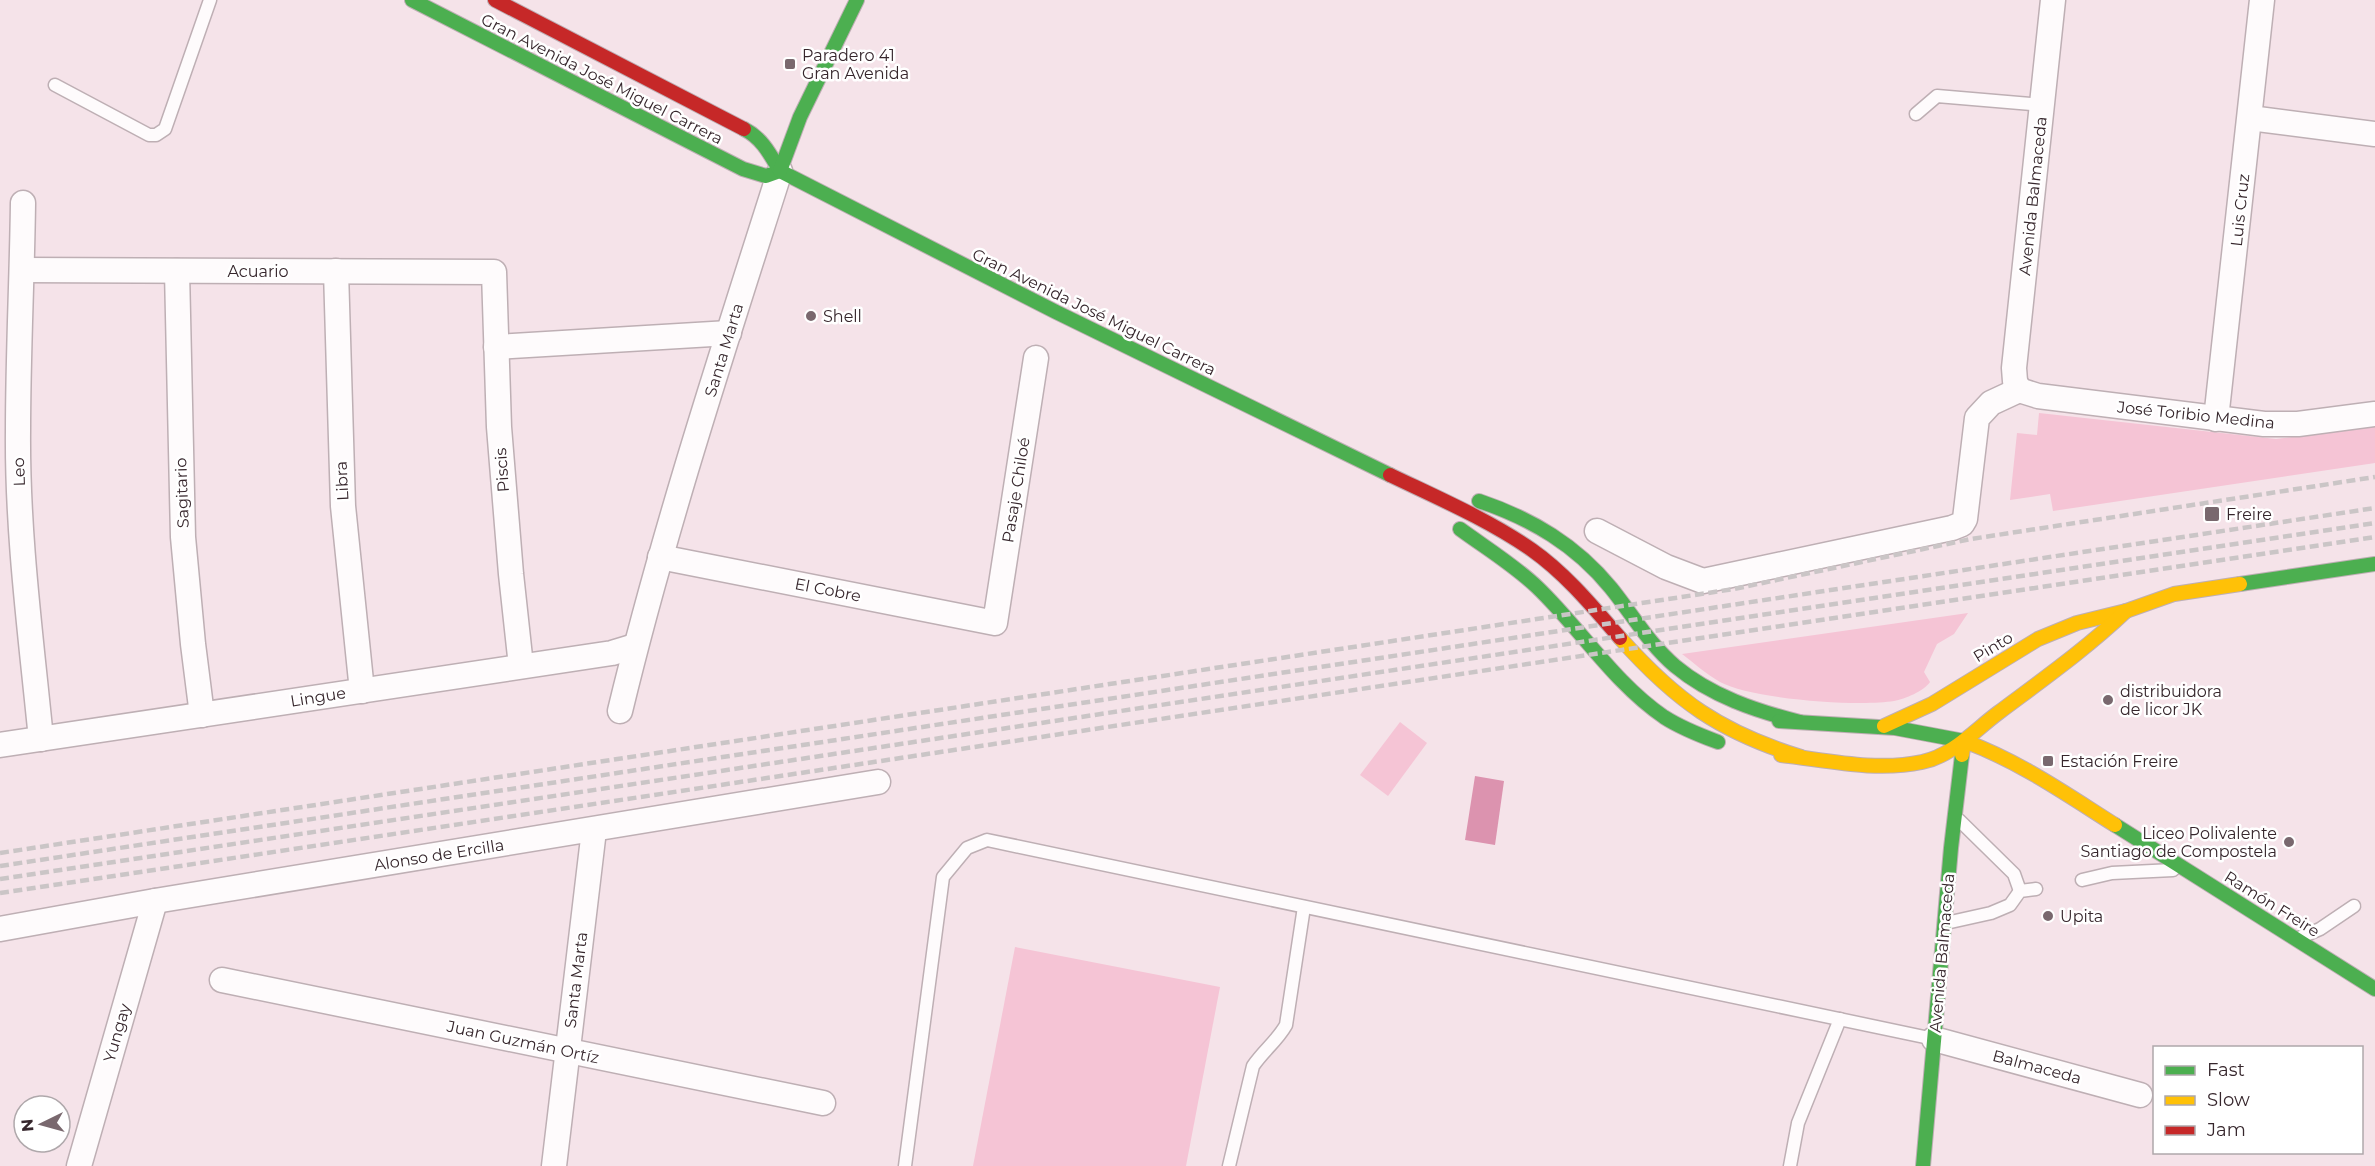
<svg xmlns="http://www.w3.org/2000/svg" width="2375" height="1166" viewBox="0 0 2375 1166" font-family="Montserrat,sans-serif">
<rect width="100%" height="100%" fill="#f5e3e9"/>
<g fill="#f5c4d5">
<polygon points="2039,413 2276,439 2375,426 2375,463 2053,511 2050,494 2010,500 2017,433 2037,435"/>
<path d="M1968,613L1954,634L1937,644L1924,672L1930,682C1924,691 1905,699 1894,701C1858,707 1751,699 1720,682C1706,674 1694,663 1682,654Z"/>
<polygon points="1400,722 1427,743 1388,796 1360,775"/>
<polygon points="1015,947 1220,987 1186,1166 973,1166"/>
</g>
<polygon fill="#dc93af" points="1475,776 1504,781 1495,845 1465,840"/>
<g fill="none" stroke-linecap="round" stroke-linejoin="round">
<g stroke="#beafb4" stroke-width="15">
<g id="lane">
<polyline points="55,85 149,135 156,135 165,129 210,0"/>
<polyline points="1916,114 1937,96 2043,105"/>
<polyline points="1959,820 2014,874 2020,891"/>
<polyline points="2082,880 2112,873 2173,870"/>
<polyline points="1946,923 1991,913 2010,905 2020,891 2036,889"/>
<polyline points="2301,937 2320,929 2354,906"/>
<polyline points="905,1166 943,877 967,848 987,840 1934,1039"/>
<path d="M1229,1166L1253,1066C1263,1051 1277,1041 1286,1025L1304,907"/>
<polyline points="1790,1166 1798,1123 1840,1019"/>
</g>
</g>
<g stroke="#beafb4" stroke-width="27">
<g id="street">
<polyline points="2250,118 2375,134"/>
<path d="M23,203C22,279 18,355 18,431C17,534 31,637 41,739"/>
<polyline points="22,270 494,272 499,427 511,574 521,666"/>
<polyline points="177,271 183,537 193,644 202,715"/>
<polyline points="336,271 343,506 362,691"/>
<polyline points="496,347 729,333"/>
<polyline points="2019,390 2015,381 2014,368 2053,0"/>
<polyline points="2019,390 2038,396 2264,424 2298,424 2375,414"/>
<polyline points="2216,419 2262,0"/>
<polyline points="1597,531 1666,567 1703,581 1952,528 1962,524 1965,519 1977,418 1991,403 2019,390"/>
<polyline points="660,557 995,623 1036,358"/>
<path d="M620,711C664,529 723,350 780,171"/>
<polyline points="0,745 612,653 635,646"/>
<polyline points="0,929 155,901 878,782"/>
<polyline points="222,980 823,1103"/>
<polyline points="1934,1039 2140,1095"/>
<polyline points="79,1166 155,901"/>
<polyline points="554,1166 594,830"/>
</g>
</g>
<g stroke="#beafb4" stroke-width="16">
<g id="fast">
<polyline points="412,0 743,169 766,176 780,171"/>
<path d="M744,129C762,138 770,154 780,171L1056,312L1390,475"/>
<polyline points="780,171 800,117 857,0"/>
<path d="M1479,501C1532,519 1576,545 1611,588C1632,614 1649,644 1675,666C1711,696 1756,711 1800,722"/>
<path d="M1460,529C1486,548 1514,565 1537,587C1580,628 1614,683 1664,717C1681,728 1699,735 1718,742"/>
<polyline points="2240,584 2375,564"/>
<polyline points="1779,721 1895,728 1964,741"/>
<polyline points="2115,825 2375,989"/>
<polyline points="1923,1166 1951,848 1962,755"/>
</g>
</g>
<g stroke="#beafb4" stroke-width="16">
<g id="slow">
<path d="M1620,638C1676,701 1720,732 1801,757"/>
<polyline points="1884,726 1932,704 2038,639 2077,623 2126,611 2174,594 2240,584"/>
<path d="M1781,755C1826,760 1876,772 1922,762C1952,756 1974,731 1998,713C2042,680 2086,649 2126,611"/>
<path d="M1962,755L1964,741C2019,761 2066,794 2115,825"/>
</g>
</g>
<g stroke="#beafb4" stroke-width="16">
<g id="jam">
<polyline points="495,0 744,129"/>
<path d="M1390,475C1438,498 1489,520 1532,550C1566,574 1593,607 1620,638"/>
</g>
</g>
<use href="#lane" stroke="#fefbfc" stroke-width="12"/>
<use href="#street" stroke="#fefbfc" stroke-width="24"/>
<use href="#fast" stroke="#4caf50" stroke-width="14"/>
<use href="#slow" stroke="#ffc107" stroke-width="14"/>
<use href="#jam" stroke="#c62828" stroke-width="14"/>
<g stroke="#cac5c6" stroke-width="4.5" stroke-dasharray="9 4.5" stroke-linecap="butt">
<polyline points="0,853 1734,589 1971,539 2375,477"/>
<polyline points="0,866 2375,508"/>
<polyline points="0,879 2375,523"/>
<polyline points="0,893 2375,537"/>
</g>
</g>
<g fill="#79686e" stroke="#fff" stroke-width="2">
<rect x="784" y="58" width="12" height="12" rx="3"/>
<circle cx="811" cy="316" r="6"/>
<rect x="2204" y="506" width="16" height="16" rx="3"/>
<circle cx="2108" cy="700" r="6"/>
<rect x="2042" y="755" width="12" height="12" rx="3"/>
<circle cx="2289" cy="842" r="6"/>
<circle cx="2048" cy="916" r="6"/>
</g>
<g text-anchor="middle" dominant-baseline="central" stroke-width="5" stroke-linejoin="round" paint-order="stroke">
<g font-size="16" fill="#36262c" stroke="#fff" text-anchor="start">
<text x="802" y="55">Paradero 41<tspan x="802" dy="18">Gran Avenida</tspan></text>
<text x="823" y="316">Shell</text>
<text x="2226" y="514">Freire</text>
<text x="2120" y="691">distribuidora<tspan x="2120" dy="18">de licor JK</tspan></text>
<text x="2060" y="761">Estación Freire</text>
<text x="2277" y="833" text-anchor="end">Liceo Polivalente<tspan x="2277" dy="18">Santiago de Compostela</tspan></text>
<text x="2060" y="916">Upita</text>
</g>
<g font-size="16" fill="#36262c" stroke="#fff">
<text transform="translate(602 79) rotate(27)">Gran Avenida José Miguel Carrera</text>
<text transform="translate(2033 196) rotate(-84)">Avenida Balmaceda</text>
<text transform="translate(2240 210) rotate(-84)">Luis Cruz</text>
<text x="258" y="271">Acuario</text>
<text transform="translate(1094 312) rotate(26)">Gran Avenida José Miguel Carrera</text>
<text transform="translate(724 350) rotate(-73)">Santa Marta</text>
<text transform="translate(2196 415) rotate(6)">José Toribio Medina</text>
<text transform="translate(502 470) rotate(-94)">Piscis</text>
<text transform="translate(19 472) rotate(-92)">Leo</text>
<text transform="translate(342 481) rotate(-93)">Libra</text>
<text transform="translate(1016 490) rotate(-81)">Pasaje Chiloé</text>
<text transform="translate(182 493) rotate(-92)">Sagitario</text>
<text transform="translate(828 590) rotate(11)">El Cobre</text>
<text transform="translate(1993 647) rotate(-31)">Pinto</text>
<text transform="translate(318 697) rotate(-9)">Lingue</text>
<text transform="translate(439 855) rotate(-9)">Alonso de Ercilla</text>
<text transform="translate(2272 904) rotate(32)">Ramón Freire</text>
<text transform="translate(1942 953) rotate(-85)">Avenida Balmaceda</text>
<text transform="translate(576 980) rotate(-83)">Santa Marta</text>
<text transform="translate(117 1033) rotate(-74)">Yungay</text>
<text transform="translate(523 1042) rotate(12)">Juan Guzmán Ortíz</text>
<text transform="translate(2037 1067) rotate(15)">Balmaceda</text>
</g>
</g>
<rect x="2153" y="1046" width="210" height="108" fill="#ffffff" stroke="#afa8ab" stroke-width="1.5"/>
<rect x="2165" y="1066" width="30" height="9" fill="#4caf50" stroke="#afa8ab" stroke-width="1.5"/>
<text x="2207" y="1076" font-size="18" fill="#36262c">Fast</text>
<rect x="2165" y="1096" width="30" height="9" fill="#ffc107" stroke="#afa8ab" stroke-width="1.5"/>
<text x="2207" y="1106" font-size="18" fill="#36262c">Slow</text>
<rect x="2165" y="1126" width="30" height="9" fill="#c62828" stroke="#afa8ab" stroke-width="1.5"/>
<text x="2207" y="1136" font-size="18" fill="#36262c">Jam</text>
<g transform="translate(42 1124) rotate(265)"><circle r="28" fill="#ffffff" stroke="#afa8ab" stroke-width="1.5"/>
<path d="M0-4.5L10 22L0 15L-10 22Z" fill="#79686e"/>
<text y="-9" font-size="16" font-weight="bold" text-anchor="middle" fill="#36262c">N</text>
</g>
</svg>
